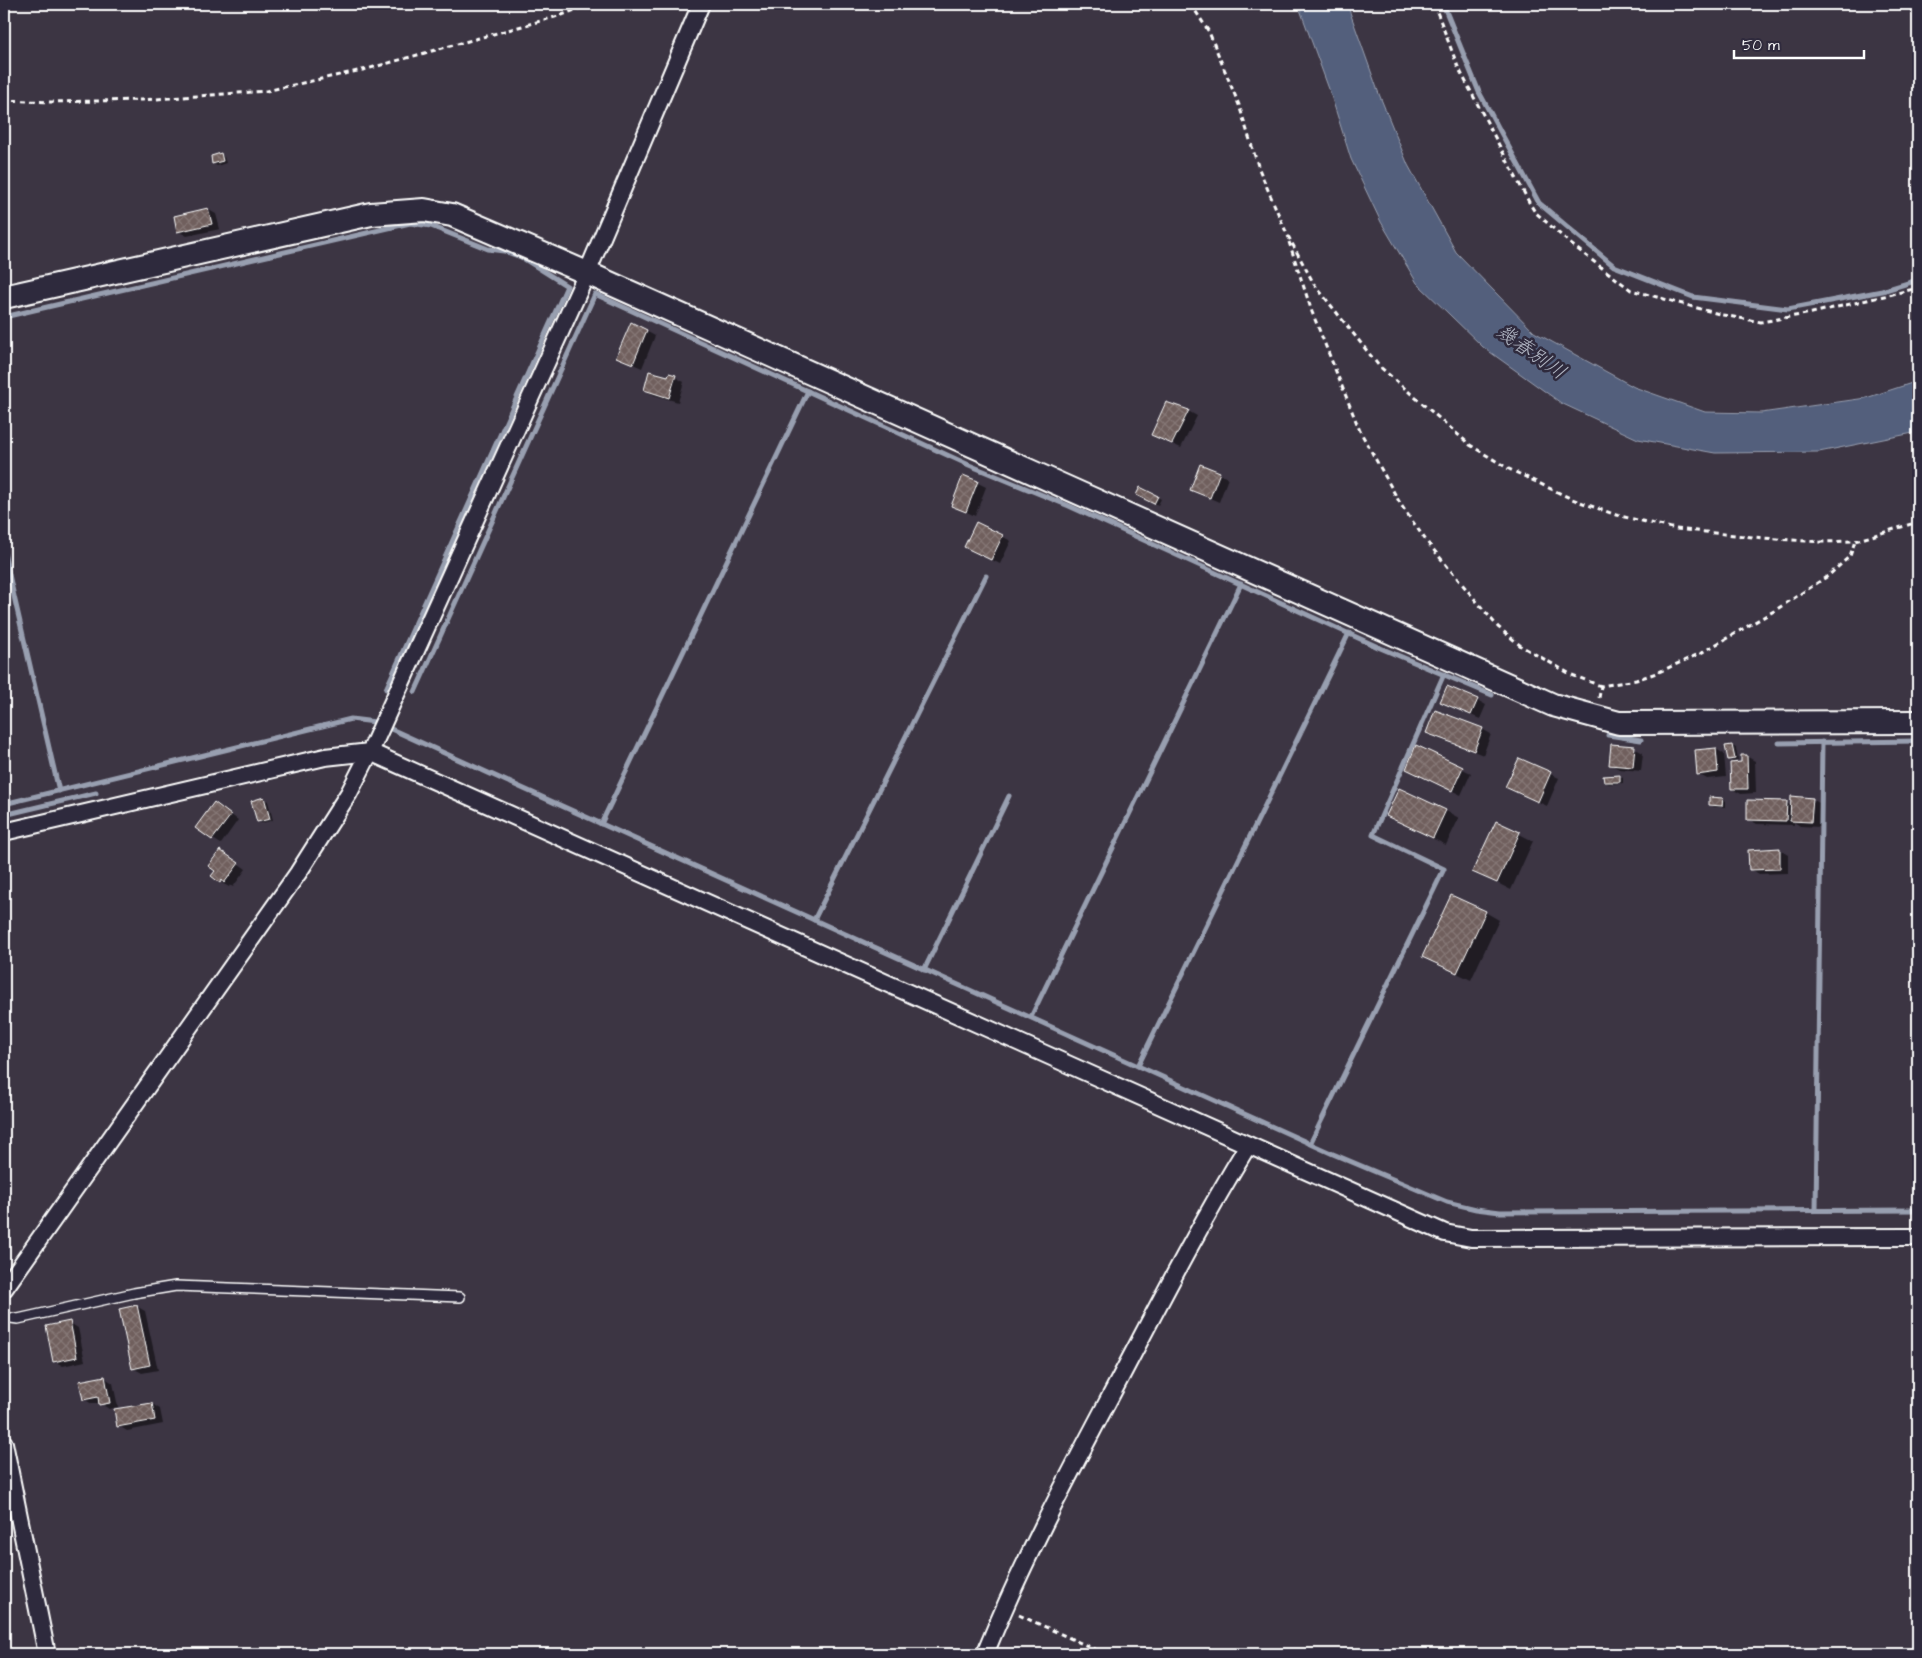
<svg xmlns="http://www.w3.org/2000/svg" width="1922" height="1658" viewBox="0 0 1922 1658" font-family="'Architects Daughter','Klee One',sans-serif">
<defs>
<pattern id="building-cross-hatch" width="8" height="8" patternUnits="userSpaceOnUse" patternTransform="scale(1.25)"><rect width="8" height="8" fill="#705f5d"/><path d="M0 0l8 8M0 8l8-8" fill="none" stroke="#857775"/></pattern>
</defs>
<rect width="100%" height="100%" fill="#3c3543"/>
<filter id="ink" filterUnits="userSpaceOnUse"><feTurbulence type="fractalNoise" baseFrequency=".02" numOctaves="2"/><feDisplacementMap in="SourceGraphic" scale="10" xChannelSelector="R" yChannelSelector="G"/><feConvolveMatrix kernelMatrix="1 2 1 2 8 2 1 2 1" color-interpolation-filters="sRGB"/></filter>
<g filter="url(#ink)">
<g fill="#535f7b" stroke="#989fb0">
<polygon points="4,4 166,4 116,8"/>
<polygon points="1298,4 1347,4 1379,94 1408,165 1456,252 1534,332 1634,387 1705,412 1761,413 1866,398 1918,381 1918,432 1819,452 1715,453 1638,439 1561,403 1483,347 1417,283 1381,222 1351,159 1329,89"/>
</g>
<g fill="#0007">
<polygon points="220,155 224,157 226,163 217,166 213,163"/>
<polygon points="207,209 216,214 220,229 187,236 178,231"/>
<polygon points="646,331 655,336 642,368 617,357"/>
<polygon points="675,377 684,382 678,402 654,395 645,390"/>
<polygon points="1188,411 1197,416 1181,448 1152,435"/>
<polygon points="1200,466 1228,478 1219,502 1191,490"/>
<polygon points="964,476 986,487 975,516 952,505"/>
<polygon points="1141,489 1161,499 1158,505 1138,494"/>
<polygon points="977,523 1011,541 1000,564 974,551"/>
<polygon points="1477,700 1486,705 1480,719 1441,702"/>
<polygon points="1482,729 1491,734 1483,755 1428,732"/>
<polygon points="1732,746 1736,748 1738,760 1733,762 1729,759"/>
<polygon points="1417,747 1471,773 1461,795 1416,773"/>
<polygon points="1634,748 1643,753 1641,771 1619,769 1610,764"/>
<polygon points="1716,749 1724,754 1726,777 1707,779 1698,774"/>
<polygon points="1746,756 1755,761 1756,793 1741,794 1732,789"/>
<polygon points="1519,759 1559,778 1547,806 1507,787"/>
<polygon points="1619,776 1623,778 1623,783 1609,784 1605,782"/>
<polygon points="264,799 268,801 273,820 262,823 258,821"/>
<polygon points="1722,799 1726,801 1726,807 1714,807 1710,804"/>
<polygon points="1812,799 1821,804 1820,827 1800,826 1794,822 1794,825 1757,824 1748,819 1786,803 1792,806"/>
<polygon points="223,809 238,820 221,844 213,839"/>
<polygon points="1446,811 1459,818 1446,845 1388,816"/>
<polygon points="1496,822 1533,841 1511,890 1474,871"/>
<polygon points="1780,850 1788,855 1788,873 1759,874 1751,869"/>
<polygon points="221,851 246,869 233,887 230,885 229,887 220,882 216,871"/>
<polygon points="1485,912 1499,920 1471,980 1424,957"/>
<polygon points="136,1306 145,1311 158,1370 142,1373 133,1368"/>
<polygon points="70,1323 78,1328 85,1361 63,1366 54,1361"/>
<polygon points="105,1378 113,1383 118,1407 109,1409 100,1403 92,1404 84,1399"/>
<polygon points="152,1404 160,1409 163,1424 127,1431 119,1426"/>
</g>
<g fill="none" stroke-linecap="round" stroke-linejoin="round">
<g stroke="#989fb0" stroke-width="5">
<polyline points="1443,4 1479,92 1539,203 1614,266 1693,297 1788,309 1882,291 1918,280"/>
<polyline points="4,317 410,223 431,226 488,249 504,251 521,257 567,286 386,689"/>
<polyline points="4,553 59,791"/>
<polyline points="415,692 595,294 969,465 1069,506 1378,647 1492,695"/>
<polyline points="391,729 1333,1154 1447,1202 1476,1209 1500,1212 1918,1210"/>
<polyline points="1608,735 1641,740"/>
<polyline points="1779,743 1918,741"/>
<polyline points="4,804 351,719 375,722"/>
<polyline points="4,815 96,793"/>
<polyline points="601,824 808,391"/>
<polyline points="814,920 986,576"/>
<polyline points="924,970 1009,796"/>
<polyline points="1031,1017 1241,584"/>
<polyline points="1138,1066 1349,633"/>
<polyline points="1310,1144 1444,869 1373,835 1444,674"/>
<polyline points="1816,1210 1822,742"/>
</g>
</g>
<g fill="url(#building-cross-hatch)" stroke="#fff">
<polygon points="221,153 223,161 212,164 211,156"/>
<polygon points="208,208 212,224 177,232 174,216"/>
<polygon points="631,322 647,330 633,364 616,357"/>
<polygon points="649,371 668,376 669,373 676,375 669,398 644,390"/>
<polygon points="1166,402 1189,410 1172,444 1151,435"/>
<polygon points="1200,464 1220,472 1210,498 1190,490"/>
<polygon points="963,475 978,481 966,512 951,506"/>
<polygon points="1140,487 1158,496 1154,504 1136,495"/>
<polygon points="976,522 1003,535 991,560 964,547"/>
<polygon points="1447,686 1478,699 1471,715 1440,702"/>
<polygon points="1435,710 1483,728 1474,751 1426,733"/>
<polygon points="1611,744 1635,746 1633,767 1609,765"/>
<polygon points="1416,745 1463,767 1452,791 1406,769"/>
<polygon points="1732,745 1735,759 1728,760 1725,746"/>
<polygon points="1716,748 1718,772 1697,775 1695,750"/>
<polygon points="1741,755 1747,755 1748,789 1731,789 1730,763 1741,762"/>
<polygon points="1519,758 1551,772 1538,802 1505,787"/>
<polygon points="1620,775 1620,782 1604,782 1603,776"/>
<polygon points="1399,788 1446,810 1433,838 1386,816"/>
<polygon points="1791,796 1813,798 1811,822 1790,821"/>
<polygon points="264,797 270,819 257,822 251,801"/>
<polygon points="1709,797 1723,798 1722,806 1709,805"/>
<polygon points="1747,800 1787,801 1786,821 1747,820"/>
<polygon points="214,802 231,815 212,840 195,828"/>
<polygon points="1496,821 1520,832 1497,883 1472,872"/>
<polygon points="1780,848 1780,869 1749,870 1748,850"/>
<polygon points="220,850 239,863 224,883 222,880 220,883 211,876 215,871 208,866"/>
<polygon points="1451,895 1486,911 1457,973 1422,957"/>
<polygon points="137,1305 150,1365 132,1369 119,1309"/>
<polygon points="70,1321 77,1357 53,1362 46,1326"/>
<polygon points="105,1376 110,1403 99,1405 98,1397 83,1400 79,1381"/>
<polygon points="152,1403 155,1420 117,1427 114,1409"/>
</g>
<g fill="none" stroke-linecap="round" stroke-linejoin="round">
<g stroke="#fff" stroke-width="12">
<polyline id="lane" points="4,1317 18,1319 134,1293 176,1286 460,1297"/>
</g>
<g stroke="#fff" stroke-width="20">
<g id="street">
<polyline points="4,832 325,757 370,752 1445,1233 1471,1238 1918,1237"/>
<polyline points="4,1289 298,873 349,793 370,752 587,273 701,4"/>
<polyline points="4,1443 47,1654"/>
<path d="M985,1654C1023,1560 1071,1471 1118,1382C1160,1302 1201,1222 1248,1145"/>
</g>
</g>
<g stroke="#fff" stroke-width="26">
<polyline id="secondary" points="4,297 371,214 424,210 452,215 587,273 1553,705 1619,723 1918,722"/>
</g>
<g stroke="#fff" stroke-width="3" stroke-dasharray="5 4" stroke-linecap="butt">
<polyline points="1191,4 1209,32 1239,105 1259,169 1287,234 1314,284 1379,366 1470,445 1509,469 1572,499 1616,515 1676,529 1763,538 1821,542 1855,541 1918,522"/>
<polyline points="1434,4 1458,67 1530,204 1535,212 1572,245 1631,290 1723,315 1761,322 1812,313 1918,288"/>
<polyline points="4,100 51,102 142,100 266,91 367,69 562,15 591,4"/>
<polyline points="1289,242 1312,312 1360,431 1401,505 1427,542 1498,627 1521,646 1572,675 1601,686"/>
<polyline points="1599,698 1601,686 1636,680 1659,672 1701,653 1774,611 1828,576 1850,556 1855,541"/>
<polyline points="1019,1615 1105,1654"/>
</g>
<use href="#lane" stroke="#2f2a3d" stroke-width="9"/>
<use href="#street" stroke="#2f2a3d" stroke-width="16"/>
<use href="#secondary" stroke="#2f2a3d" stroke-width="22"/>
</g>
</g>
<g text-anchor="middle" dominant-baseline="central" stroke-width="5" stroke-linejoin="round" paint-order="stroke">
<g font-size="20" font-style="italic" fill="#b2b7c4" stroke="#2f2a3d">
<text transform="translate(1531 352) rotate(35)">幾春別川</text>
</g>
</g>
<rect width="1922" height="1658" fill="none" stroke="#2f2a3d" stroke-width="20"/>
<rect x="10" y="10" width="1902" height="1638" fill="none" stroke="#fff" stroke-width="2" filter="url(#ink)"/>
<path d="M1734 50v8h130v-8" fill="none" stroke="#ffffff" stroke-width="2.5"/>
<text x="1742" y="50" font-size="15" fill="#ffffff" stroke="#2f2a3d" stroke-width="4" paint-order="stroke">50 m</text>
</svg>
